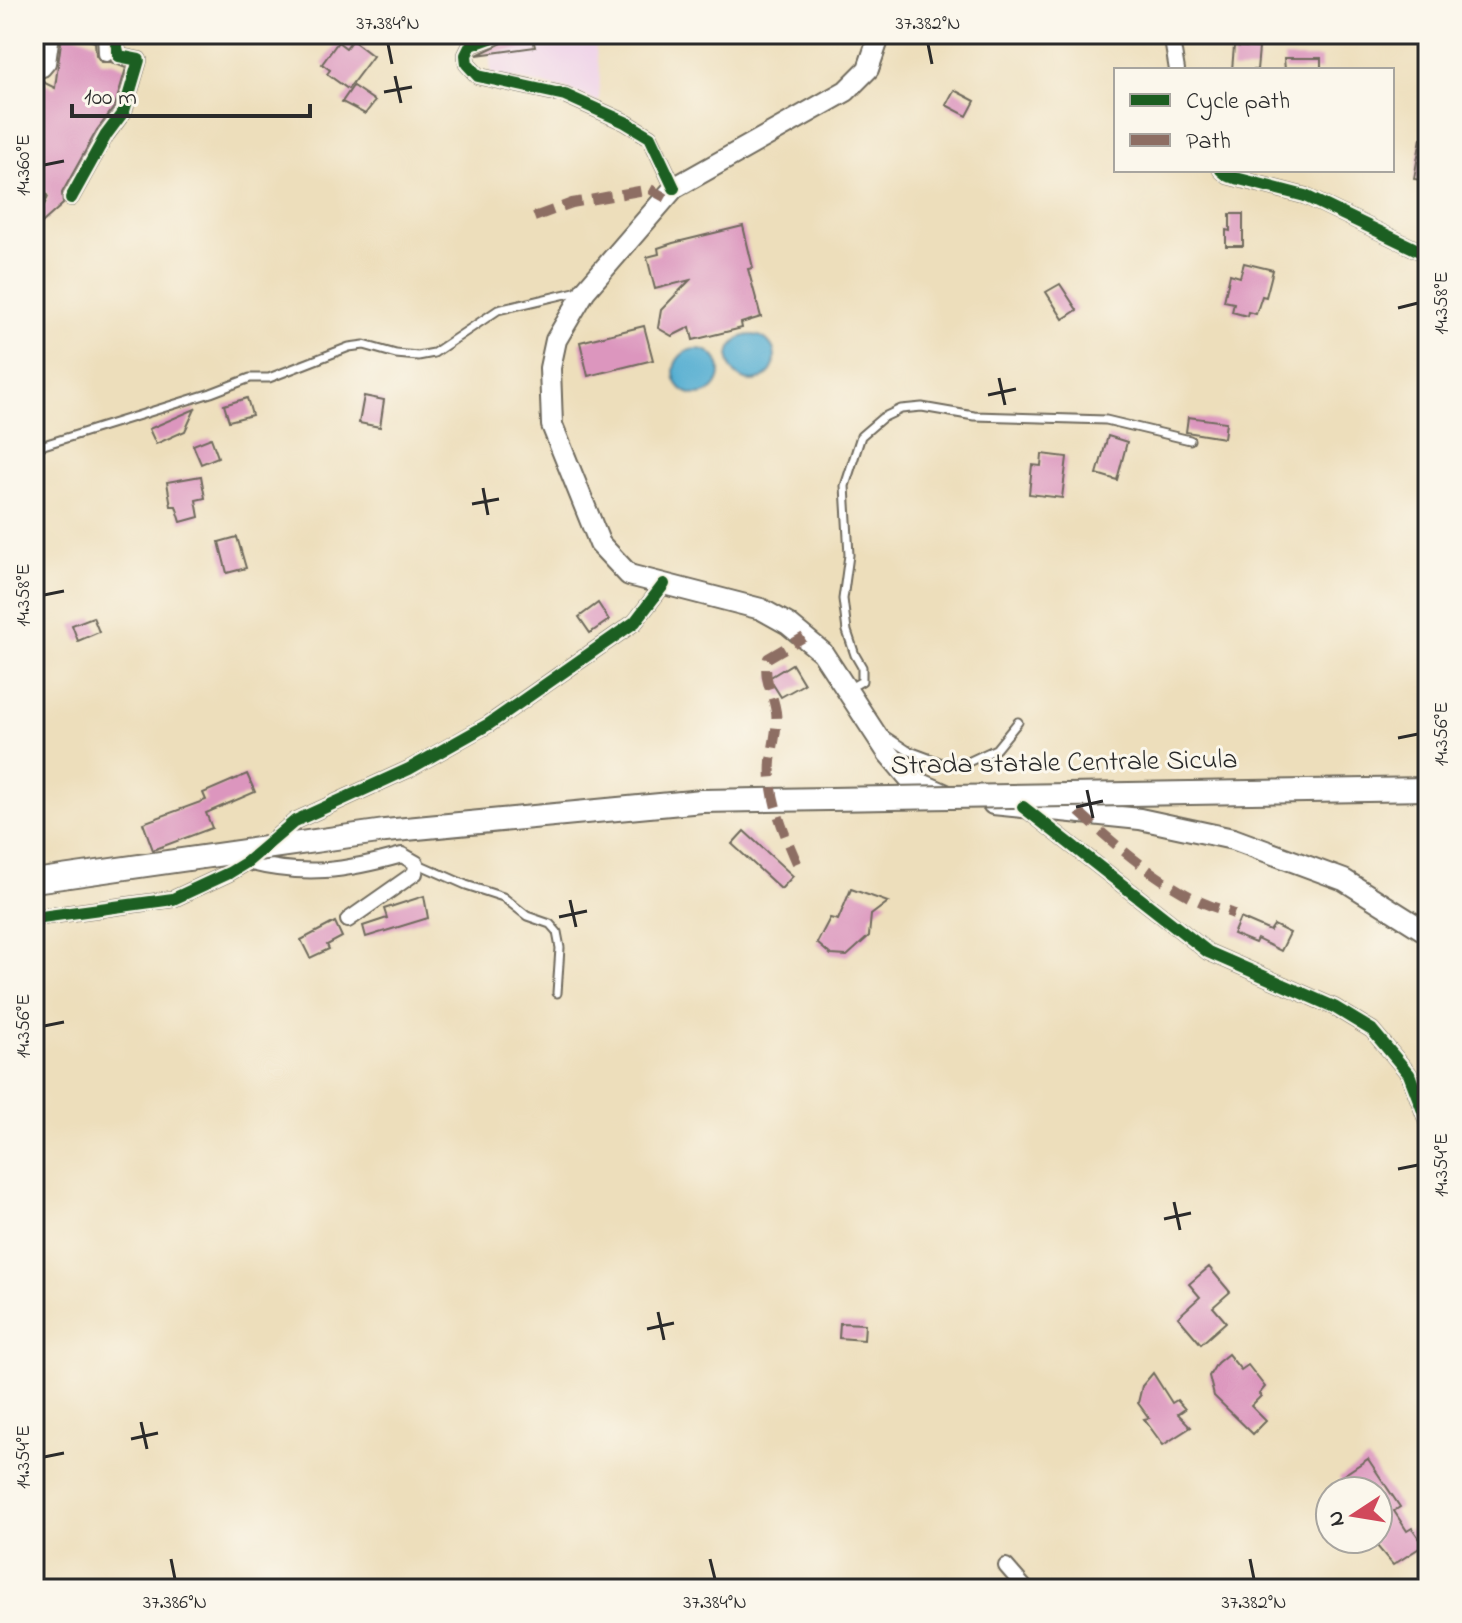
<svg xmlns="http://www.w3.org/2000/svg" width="1462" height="1623" viewBox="0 0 1462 1623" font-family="'Indie Flower',sans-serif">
<rect width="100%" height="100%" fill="#fbf7ec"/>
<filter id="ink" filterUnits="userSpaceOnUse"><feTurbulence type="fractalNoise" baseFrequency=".0125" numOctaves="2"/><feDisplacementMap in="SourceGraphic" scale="16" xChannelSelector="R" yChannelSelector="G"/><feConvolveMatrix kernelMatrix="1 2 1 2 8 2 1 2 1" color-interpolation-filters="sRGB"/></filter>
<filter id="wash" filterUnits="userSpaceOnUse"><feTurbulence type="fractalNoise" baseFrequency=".006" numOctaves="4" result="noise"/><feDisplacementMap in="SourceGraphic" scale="32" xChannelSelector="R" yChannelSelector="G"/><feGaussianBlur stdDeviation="1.8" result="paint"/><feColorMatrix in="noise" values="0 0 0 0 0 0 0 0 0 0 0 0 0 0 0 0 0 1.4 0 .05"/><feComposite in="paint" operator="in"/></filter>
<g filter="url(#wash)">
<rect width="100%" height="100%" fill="#eddebb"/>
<polygon fill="#eed0e8" points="521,34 579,34 595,44 600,74 599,102 566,89 491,74 489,48"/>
<g fill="#53add1" stroke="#3f6c7e" stroke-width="2">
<circle cx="752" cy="358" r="23"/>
<circle cx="697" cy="372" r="23"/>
</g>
<g id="blocks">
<g fill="#dc96be">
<polygon points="62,34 72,34 95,42 96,55 101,62 111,62 126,68 115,106 97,130 62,193 63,204 34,230 34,210 44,205 48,197 43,188 34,188 34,81 39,80 55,88"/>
<polygon points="521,34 532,34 535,47 477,55"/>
<polygon points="352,40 373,56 348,89 327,74 330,70 322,64 338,42 346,48"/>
<polygon points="1234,46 1259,48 1257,70 1232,70"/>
<polygon points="1284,58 1321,58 1321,70 1285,70"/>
<polygon points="353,86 375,101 365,114 342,102"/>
<polygon points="954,90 975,101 967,116 946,105"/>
<polygon points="1421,138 1428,138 1428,181 1414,179"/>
<polygon points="1230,214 1243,214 1243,246 1226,246 1226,230 1230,231"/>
<polygon points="743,226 753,268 748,269 761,317 741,323 742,328 693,340 690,327 672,336 658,328 661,310 690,280 655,289 647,257 659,254 658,248 673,243"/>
<polygon points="1244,263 1273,270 1266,297 1262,296 1256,314 1248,312 1247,316 1232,312 1234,303 1224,301 1230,274 1240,277"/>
<polygon points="1060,284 1077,310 1063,319 1046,292"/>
<polygon points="644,326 653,360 588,376 580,342"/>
<polygon points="364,396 384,400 380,427 359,423"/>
<polygon points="247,398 252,415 229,421 224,405"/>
<polygon points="195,409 185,431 156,444 149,429"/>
<polygon points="1188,417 1226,422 1224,438 1186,432"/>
<polygon points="1108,436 1127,442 1117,480 1097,474"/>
<polygon points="211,438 218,457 201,464 193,445"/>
<polygon points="1042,454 1067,457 1062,498 1029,494 1032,465 1041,466"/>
<polygon points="201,476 205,498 196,500 199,517 181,522 176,506 171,506 167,482"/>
<polygon points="237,537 246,568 227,573 219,542"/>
<polygon points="598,603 609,620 590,633 579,617"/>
<polygon points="93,617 99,632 78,641 72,625"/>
<polygon points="792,664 804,684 781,697 769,678"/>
<polygon points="247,774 255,792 206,813 212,828 153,850 143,823 206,800 203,793"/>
<polygon points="744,831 793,876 781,889 732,844"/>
<polygon points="851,889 888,902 871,915 869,936 847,956 831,955 817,943 830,918 838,920"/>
<polygon points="424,896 428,918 366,937 363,926 387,918 384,909"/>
<polygon points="1240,918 1270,931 1274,925 1290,933 1281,951 1257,939 1255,943 1233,934"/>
<polygon points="335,922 342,937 327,945 329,949 310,958 301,940"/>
<polygon points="1209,1267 1230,1292 1213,1307 1226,1322 1201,1344 1178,1317 1200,1297 1189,1284"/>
<polygon points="840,1323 865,1324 864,1340 839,1338"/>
<polygon points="1228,1354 1241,1370 1248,1365 1265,1387 1259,1394 1261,1396 1251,1406 1266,1421 1253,1434 1214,1396 1209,1376 1217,1363"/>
<polygon points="1153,1373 1172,1403 1177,1400 1185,1409 1178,1414 1191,1427 1163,1445 1144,1419 1149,1418 1138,1403 1142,1386"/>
<polygon points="1368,1459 1400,1507 1394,1511 1407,1531 1412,1528 1424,1545 1393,1565 1371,1539 1378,1539 1378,1491 1347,1491 1339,1478"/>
</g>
</g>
</g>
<g filter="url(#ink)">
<use href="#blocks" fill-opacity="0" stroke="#6f6a5d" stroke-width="2"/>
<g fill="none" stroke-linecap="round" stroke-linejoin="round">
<g stroke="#6f6a5d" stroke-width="11">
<g id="service">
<polyline points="34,448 211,393 250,378 269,378 349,347 364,345 396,354 418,356 434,353 498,310 579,291"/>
<polyline points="848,689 862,681 862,667 855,655 847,631 843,599 849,555 845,486 861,436 882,418 901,409 922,407 974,416 1106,420 1190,440"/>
<polyline points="883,734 907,750 942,763 966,763 996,749 1018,722"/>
<polyline points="416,863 466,885 503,897 527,916 550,924 557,932 560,948 557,993"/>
</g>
</g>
<g stroke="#6f6a5d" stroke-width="18">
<g id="minor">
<polyline points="105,34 106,54"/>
<polyline points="501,34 471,45 466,55 467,64 478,76 565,95 625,122 650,137 674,188"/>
<polyline points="1171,34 1177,70"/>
<polyline points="34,71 43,69 48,63 52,34"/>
<polyline points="1221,170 1228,176 1305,196 1428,255"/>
<polyline points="71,198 106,135 124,111 139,60 119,56 114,34"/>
<polyline points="34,200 38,197"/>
<polyline points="1023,807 1208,952 1334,1007 1372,1030 1409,1074 1428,1124"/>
<path d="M247,862C305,877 345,871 402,855L416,863L415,873L348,920"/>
<polyline points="34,918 173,899 229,873 247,862 295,821 409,769 489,724 635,622 664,584"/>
<polyline points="1006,1566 1026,1589"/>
</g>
</g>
<g stroke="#6f6a5d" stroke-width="24">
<g id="secondary">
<polyline points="880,34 868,69 846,91 674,188 585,291 556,340 550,368 552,425 600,544 629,575 761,609 788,624 822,652 888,753 910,779 946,795"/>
<polyline points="993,804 1140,819 1233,839 1344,880 1428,933"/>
</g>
</g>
<g stroke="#6f6a5d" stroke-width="26">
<polyline id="primary" points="385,831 702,801"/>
</g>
<use href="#service" stroke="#fff" stroke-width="7"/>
<use href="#minor" stroke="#fff" stroke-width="14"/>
<use href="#secondary" stroke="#fff" stroke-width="20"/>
<use href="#primary" stroke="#fff" stroke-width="22"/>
<g stroke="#6f6a5d" stroke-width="26" stroke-linecap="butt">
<g id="primary-bridge">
<polyline points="702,801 1428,789"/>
<polyline points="34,881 385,831"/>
</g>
</g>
<use href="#primary-bridge" stroke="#fff" stroke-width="22"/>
<g stroke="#8d6e63" stroke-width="10" stroke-dasharray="20 10" stroke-linecap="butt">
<polyline points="534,217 572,203 650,189 666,198"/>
<path d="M1079,812C1114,844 1151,876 1193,898C1206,905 1221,909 1234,914"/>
<path d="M797,863C783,830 768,797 771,761C773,744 778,729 776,712C773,691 762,679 768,658L804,637"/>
</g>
<g stroke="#fbf7ec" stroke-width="17">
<g id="cycleway">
<polyline points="501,34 471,45 466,55 467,64 478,76 565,95 625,122 650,137 674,188"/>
<polyline points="1221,170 1228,176 1305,196 1428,255"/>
<polyline points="71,198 106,135 124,111 139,60 119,56 114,34"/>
<polyline points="1023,807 1208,952 1334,1007 1372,1030 1409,1074 1428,1124"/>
<polyline points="34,918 173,899 229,873 247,862 295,821 409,769 489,724 635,622 664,584"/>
</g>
</g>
<use href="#cycleway" stroke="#1b5e20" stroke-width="12"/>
</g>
</g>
<path fill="none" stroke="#2b2b2b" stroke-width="3" d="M388,44L392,64M928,44L932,64M395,76L401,103M384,92L412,87M44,165L64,161M1398,308L1418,303M999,378L1005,405M988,395L1016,389M483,488L488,515M472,504L499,499M44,595L64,591M1398,738L1418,734M1087,790L1093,818M1076,807L1103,801M570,900L576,927M559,917L587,911M44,1026L64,1022M1398,1169L1418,1165M1174,1202L1180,1230M1164,1219L1191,1213M658,1312L664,1340M647,1329L674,1323M141,1422L147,1449M131,1439L158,1433M44,1457L64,1453M171,1559L175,1579M710,1559L715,1579M1250,1559L1254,1579"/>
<g text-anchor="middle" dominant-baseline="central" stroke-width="6" stroke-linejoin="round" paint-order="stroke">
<g font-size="28" fill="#2b2b2b" stroke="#fbf7ec">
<text transform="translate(1064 764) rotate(-1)">Strada statale Centrale Sicula</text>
</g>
</g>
<rect width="1462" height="1623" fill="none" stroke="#fbf7ec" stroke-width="88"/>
<rect x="1114" y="68" width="280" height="104" fill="#fbf7ec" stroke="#a8a59f" stroke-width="2"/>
<rect x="1130" y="94" width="40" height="12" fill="#1b5e20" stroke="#a8a59f" stroke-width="2"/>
<text x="1186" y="108" font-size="24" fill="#2b2b2b">Cycle path</text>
<rect x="1130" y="134" width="40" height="12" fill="#8d6e63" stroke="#a8a59f" stroke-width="2"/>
<text x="1186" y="148" font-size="24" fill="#2b2b2b">Path</text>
<g transform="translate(1354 1515) rotate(258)"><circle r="38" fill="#fbf7ec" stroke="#a8a59f" stroke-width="2"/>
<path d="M0-6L14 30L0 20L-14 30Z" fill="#d1495b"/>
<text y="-12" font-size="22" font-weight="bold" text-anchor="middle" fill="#2b2b2b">N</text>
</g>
<path d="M72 104v12h238v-12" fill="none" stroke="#2b2b2b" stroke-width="4"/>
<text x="84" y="104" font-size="24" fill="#2b2b2b" stroke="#fbf7ec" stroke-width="6" paint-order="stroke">100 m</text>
<rect x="44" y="44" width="1374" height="1535" fill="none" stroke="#2b2b2b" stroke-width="3"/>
<g font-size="20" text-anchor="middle" fill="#2b2b2b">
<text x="388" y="29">37.384°N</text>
<text x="928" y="29">37.382°N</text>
<text transform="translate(22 165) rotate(-90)" y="7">14.360°E</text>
<text transform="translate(1440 303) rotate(-90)" y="7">14.358°E</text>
<text transform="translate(22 595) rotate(-90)" y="7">14.358°E</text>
<text transform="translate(1440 734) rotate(-90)" y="7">14.356°E</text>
<text transform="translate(22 1026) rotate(-90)" y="7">14.356°E</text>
<text transform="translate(1440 1165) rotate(-90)" y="7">14.354°E</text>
<text transform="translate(22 1457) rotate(-90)" y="7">14.354°E</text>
<text x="175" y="1608">37.386°N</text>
<text x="715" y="1608">37.384°N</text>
<text x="1254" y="1608">37.382°N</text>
</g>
</svg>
